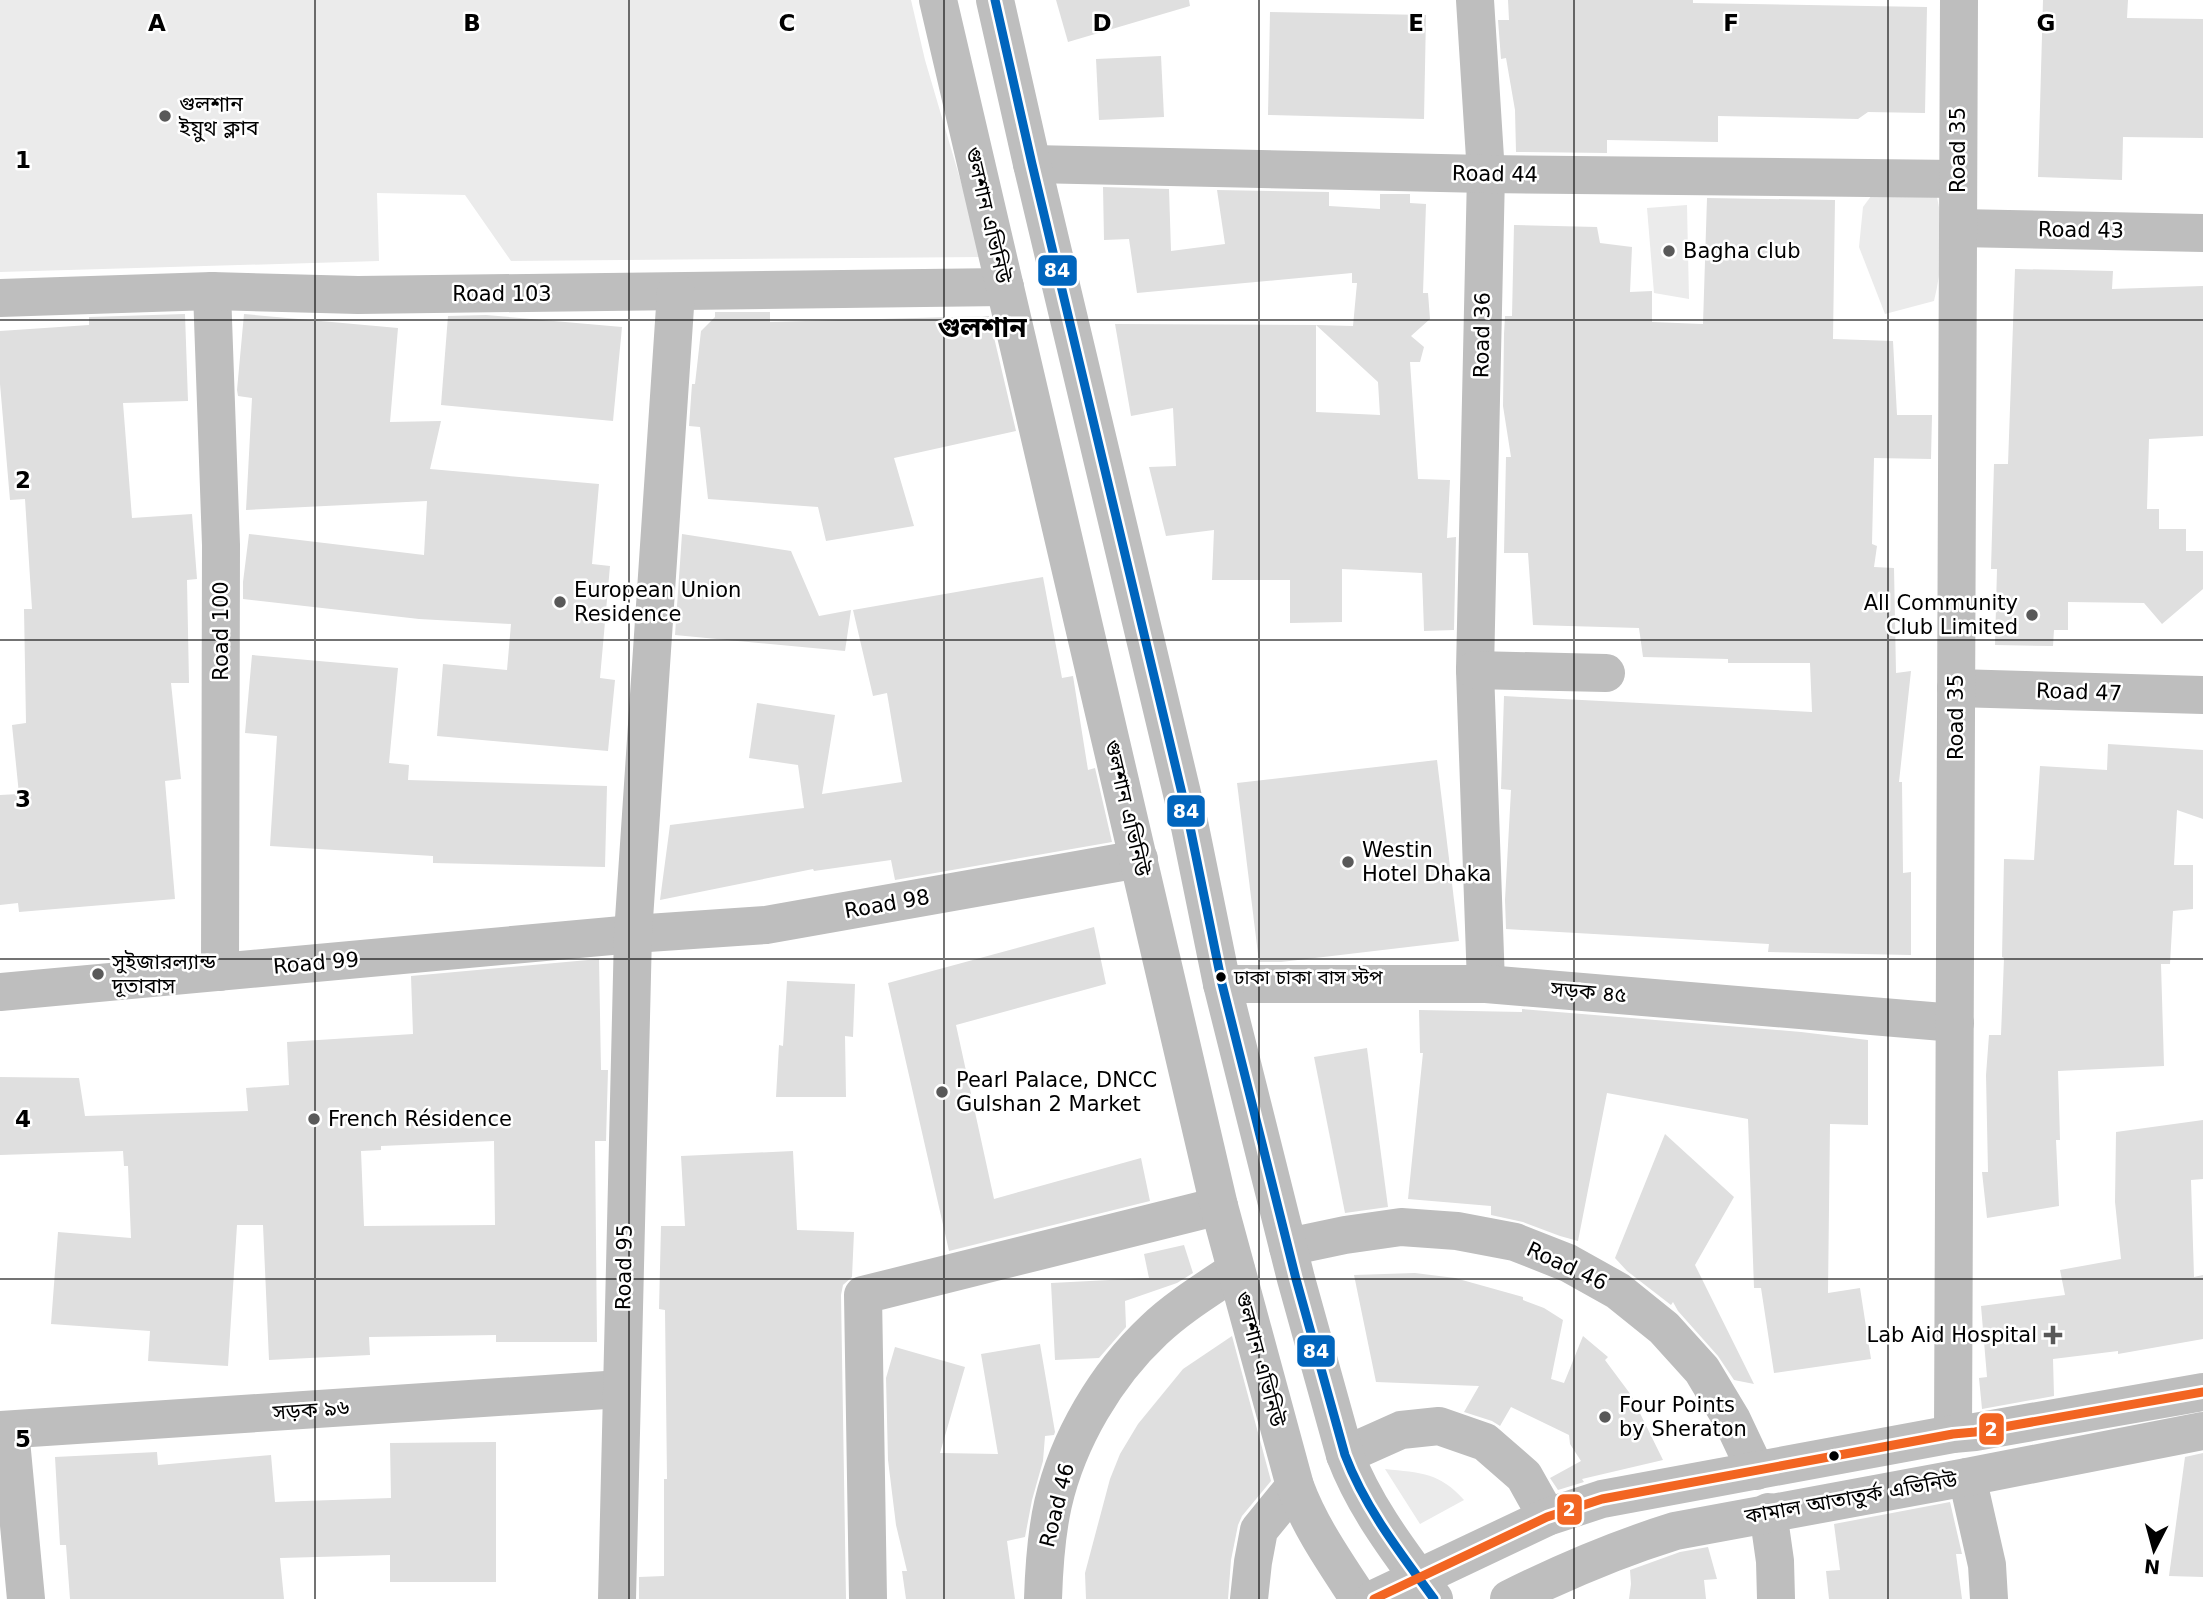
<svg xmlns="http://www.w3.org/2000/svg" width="2203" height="1599" viewBox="0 0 2203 1599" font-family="'DejaVu Sans','Noto Sans Bengali',sans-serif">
<rect width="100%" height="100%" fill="#fff"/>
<g fill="#ebebeb">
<polygon points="0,0 911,0 925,60 983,257 511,261 465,195 377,193 379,261 0,272"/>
<path d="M1880,184H1933C1946,221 1943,264 1934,301L1885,314L1859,247L1863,207Z"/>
<polygon points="1687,205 1689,299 1654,293 1647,208"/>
<path d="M1385,1469C1421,1473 1439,1472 1464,1500L1420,1524Z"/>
</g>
<g fill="#dfdfdf" fill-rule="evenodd">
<polygon points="1056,0 1189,0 1190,6 1068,42"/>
<polygon points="1508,0 1693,0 1693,3 1927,7 1925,113 1868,112 1858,119 1718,116 1718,142 1607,140 1607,153 1516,152 1515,110 1506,58 1501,59 1498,20 1509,20"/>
<polygon points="2043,0 2128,0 2127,18 2203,19 2203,138 2123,137 2122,180 2038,177"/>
<polygon points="1270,12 1426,15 1424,119 1268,115"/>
<polygon points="1161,56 1164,117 1099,120 1096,59"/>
<polygon points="1103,187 1169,189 1171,251 1225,244 1217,190 1329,192 1329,206 1380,209 1380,194 1410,194 1410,203 1426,204 1423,293 1428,293 1430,319 1411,336 1424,347 1420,362 1410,362 1418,479 1450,480 1447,538 1456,537 1454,630 1424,631 1422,573 1342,569 1342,622 1290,623 1290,580 1212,580 1214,530 1166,536 1149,467 1176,466 1173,408 1131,416 1115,324 1316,325 1316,412 1380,415 1378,382 1316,325 1353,326 1357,283 1352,283 1352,273 1137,293 1129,239 1104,240"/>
<polygon points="1707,198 1835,200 1833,339 1893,341 1897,415 1932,415 1931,459 1874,458 1872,544 1877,546 1874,567 1894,568 1896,673 1911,671 1899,782 1902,782 1903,873 1911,872 1911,955 1768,952 1769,944 1506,929 1505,900 1511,790 1501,789 1504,696 1812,712 1810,663 1728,663 1728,659 1643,657 1639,628 1533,625 1528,553 1504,553 1506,457 1511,457 1503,406 1504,334 1505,316 1512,316 1514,225 1597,227 1600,243 1632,247 1630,292 1652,291 1652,322 1703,324"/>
<polygon points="2015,269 2113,271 2112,289 2203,286 2203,436 2149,439 2147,509 2159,509 2159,529 2186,529 2186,551 2203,551 2203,589 2162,624 2144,603 2068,602 2068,630 2054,630 2053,646 1995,645 1997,569 1991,569 1994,464 2008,464"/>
<polygon points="715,312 770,312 770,322 989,316 1016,431 894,458 914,526 826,541 818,507 708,499 700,427 689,426 692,384 695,384 701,331 715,317"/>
<polygon points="185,314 188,401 123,403 132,518 192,514 197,579 187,580 189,683 171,683 181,779 165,781 175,899 19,912 18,903 0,905 0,795 19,794 12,725 26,723 24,609 32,609 25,499 10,500 0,384 0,331 89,325 89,317"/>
<polygon points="244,314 398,328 390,422 441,421 430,469 599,484 592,564 610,566 600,678 615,680 608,751 437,736 443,664 507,670 511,624 419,619 243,599 243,582 249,534 424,555 427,501 246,510 252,398 238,396 237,390"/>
<polygon points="486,315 622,327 613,421 441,405 448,316"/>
<polygon points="682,534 791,551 819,616 851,610 845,651 675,635"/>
<polygon points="1043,577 1062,678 1073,676 1088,770 1095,768 1112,842 895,880 891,860 814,871 813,869 660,900 670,825 804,808 798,765 749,758 757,703 835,715 822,794 902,782 887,693 873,696 853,610"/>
<polygon points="252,655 398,668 389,763 409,765 408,780 607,786 605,867 433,863 433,856 270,846 277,736 245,733"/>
<polygon points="2108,744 2203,750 2203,819 2177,810 2174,865 2193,865 2193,909 2173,911 2170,964 2161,964 2164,1066 2058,1071 2060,1140 2056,1140 2059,1206 1987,1218 1982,1172 1988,1172 1986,1075 1989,1035 2001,1035 2004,958 2002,957 2004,859 2034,860 2040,766 2107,770"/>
<polygon points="1437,760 1459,941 1281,962 1259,962 1237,783"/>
<polygon points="1094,927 1106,984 956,1025 994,1199 1141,1158 1150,1201 949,1251 888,983"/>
<path d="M599,959L601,1070H608L606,1141H595L597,1342H496V1335L369,1337L370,1355L269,1360L263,1225H237L228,1366L148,1361L150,1331L51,1324L58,1232L131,1238L128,1166H124L123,1151L0,1155V1077L79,1078L85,1116L248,1111L246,1088L289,1085L287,1042L413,1034L411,976ZM494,1141L495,1225L364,1226L361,1151L381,1150V1146Z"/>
<polygon points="787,981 855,984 853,1037 845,1036 846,1097 776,1097 779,1045 783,1046"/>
<polygon points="1522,1009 1801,1032 1868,1040 1868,1125 1830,1124 1828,1293 1860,1288 1871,1359 1774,1373 1761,1288 1754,1288 1748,1119 1607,1093 1578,1241 1560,1236 1523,1222 1491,1215 1491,1206 1408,1199 1423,1053 1420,1053 1419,1010 1522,1012"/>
<polygon points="1367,1048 1388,1207 1345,1213 1314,1057"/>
<polygon points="2203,1120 2203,1179 2191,1180 2194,1277 2203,1275 2203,1339 2118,1354 2118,1351 2053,1359 2054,1396 1982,1409 1979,1378 1987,1377 1981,1306 2065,1295 2060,1270 2121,1259 2115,1202 2116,1132"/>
<polygon points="1665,1134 1734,1197 1695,1265 1754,1384 1734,1380 1718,1356 1678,1311 1673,1302 1671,1305 1627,1271 1615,1258"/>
<polygon points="793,1151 797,1230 854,1232 852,1277 843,1285 841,1295 846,1599 639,1599 639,1577 664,1576 664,1479 667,1479 665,1310 659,1309 661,1226 685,1226 681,1156"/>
<polygon points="1184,1245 1193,1273 1177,1283 1125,1301 1126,1327 1099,1358 1055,1360 1051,1283 1149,1278 1144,1254"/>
<polygon points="1415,1273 1455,1278 1523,1297 1523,1300 1544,1308 1563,1320 1551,1379 1564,1383 1583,1336 1608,1357 1605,1360 1631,1395 1663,1460 1582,1479 1584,1482 1558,1490 1550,1478 1581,1461 1570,1444 1569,1435 1511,1407 1500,1426 1492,1421 1464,1412 1479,1386 1376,1382 1354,1275"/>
<polygon points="1232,1336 1271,1481 1242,1516 1238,1525 1231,1560 1228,1599 1086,1599 1085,1573 1110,1479 1120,1454 1138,1424 1183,1369"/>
<polygon points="1040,1344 1055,1432 1054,1435 1045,1436 1043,1461 1032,1500 1025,1537 1007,1541 1015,1599 906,1599 902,1571 907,1571 896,1525 888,1460 886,1378 895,1347 965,1367 940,1453 998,1454 981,1354"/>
<polygon points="496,1442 496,1582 390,1582 390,1555 280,1558 284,1599 70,1599 66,1545 60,1545 55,1457 157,1452 158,1465 271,1455 275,1502 391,1498 390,1443"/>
<polygon points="2203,1453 2203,1577 2169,1576 2185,1457"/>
<polygon points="1950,1502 1962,1554 1956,1554 1962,1599 1829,1599 1826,1571 1840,1570 1834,1524"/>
<polygon points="1708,1547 1717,1579 1704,1580 1706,1599 1629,1599 1631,1584 1630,1570 1680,1552"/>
</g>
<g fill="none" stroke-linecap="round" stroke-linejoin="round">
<g stroke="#bebebe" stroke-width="38">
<polyline points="1475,0 1486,174 1475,670 1486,984"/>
<polyline points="1032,164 1486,174 1958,179"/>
<polyline points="1958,228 2203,233"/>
<polyline points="212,291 221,545 220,972"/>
<polyline points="0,298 212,291 358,295 1005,287"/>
<polyline points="1475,670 1606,673"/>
<polyline points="1956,688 2203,695"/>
<polyline points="1222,984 1486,984 1955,1023"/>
<polyline points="0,992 633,934 766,925 1139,859"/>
<polyline points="1288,1247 1345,1235 1401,1227 1457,1231 1515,1242 1568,1263 1618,1291 1664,1328 1702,1370 1732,1420 1756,1471"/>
<polyline points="0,1430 621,1389"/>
<polyline points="10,1430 26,1599"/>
<polyline points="1953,1434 1959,0"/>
<polyline points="1345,1455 1401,1430 1439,1426 1485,1442 1524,1476 1547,1517"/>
<polyline points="1967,1477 1987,1565 1989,1599"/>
<polyline points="1768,1512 1775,1561 1776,1599"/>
<polyline points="617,1599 633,934 676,292"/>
<polyline points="868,1599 863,1295 1219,1206"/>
<path d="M1043,1599C1044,1567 1046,1535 1053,1504C1068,1439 1106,1375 1154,1330C1178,1307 1208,1289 1236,1270"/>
<polyline points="1249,1599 1253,1562 1259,1530 1295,1486"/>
</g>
<g stroke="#bebebe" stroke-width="38">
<path d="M938,0L1219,1206L1295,1486C1310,1527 1335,1562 1359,1599"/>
<path d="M995,0L1032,164L1190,827L1222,984L1296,1279L1345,1455C1365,1508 1401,1554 1434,1599"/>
<polyline points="1374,1599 1547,1517 1602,1499 1953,1434 1975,1432 2203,1392"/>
<path d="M1509,1599C1563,1572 1617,1549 1675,1531L1967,1477L2203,1431"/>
</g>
<g stroke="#fff" stroke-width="14">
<path id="bus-1" d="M995,0L1032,164L1190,827L1222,984L1296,1279L1345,1455C1365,1508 1401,1554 1434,1599"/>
</g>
<g stroke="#fff" stroke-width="14">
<polyline id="bus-2" points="1374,1599 1547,1517 1602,1499 1953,1434 1975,1432 2203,1392"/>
</g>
<use href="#bus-1" stroke="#0065bd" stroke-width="9"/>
<use href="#bus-2" stroke="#f26522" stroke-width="9"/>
</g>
<path fill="none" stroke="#000" stroke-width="2" stroke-opacity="0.55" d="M315,0V1599M629,0V1599M944,0V1599M1259,0V1599M1574,0V1599M1888,0V1599M0,320H2203M0,640H2203M0,959H2203M0,1279H2203"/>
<g fill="#595959" stroke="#fff" stroke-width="2.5">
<circle cx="165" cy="116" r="7"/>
<circle cx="1669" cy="251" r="7"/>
<circle cx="560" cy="602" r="7"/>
<circle cx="2032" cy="615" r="7"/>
<circle cx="1348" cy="862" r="7"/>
<circle cx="98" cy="974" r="7"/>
<circle cx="942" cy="1092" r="7"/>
<circle cx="314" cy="1119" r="7"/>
<path d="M2049.5 1324.5h7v7h7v7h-7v7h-7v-7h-7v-7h7z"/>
<circle cx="1605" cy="1417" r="7"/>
</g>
<g fill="#000" stroke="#fff" stroke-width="2.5">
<circle cx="1221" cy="977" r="6"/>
<circle cx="1834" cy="1456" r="6"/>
</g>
<g text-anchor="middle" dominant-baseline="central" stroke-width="5" stroke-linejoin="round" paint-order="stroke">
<g font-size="19" fill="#000" stroke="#fff" text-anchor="start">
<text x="1234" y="977">ঢাকা চাকা বাস স্টপ</text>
</g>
<g font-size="21" fill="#000" stroke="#fff" text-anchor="start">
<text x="179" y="104">গুলশান<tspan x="179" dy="24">ইয়ুথ ক্লাব</tspan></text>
<text x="1683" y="251">Bagha club</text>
<text x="574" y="590">European Union<tspan x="574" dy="24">Residence</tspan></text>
<text x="2018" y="603" text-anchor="end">All Community<tspan x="2018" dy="24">Club Limited</tspan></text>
<text x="1362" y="850">Westin<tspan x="1362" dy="24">Hotel Dhaka</tspan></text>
<text x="112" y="962">সুইজারল্যান্ড<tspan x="112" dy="24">দূতাবাস</tspan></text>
<text x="956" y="1080">Pearl Palace, DNCC<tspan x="956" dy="24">Gulshan 2 Market</tspan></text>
<text x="328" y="1119">French Résidence</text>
<text x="2037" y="1335" text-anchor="end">Lab Aid Hospital</text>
<text x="1619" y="1405">Four Points<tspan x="1619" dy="24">by Sheraton</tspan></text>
</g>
<g font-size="21" fill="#000" stroke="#fff">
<text transform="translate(1958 150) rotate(-90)">Road 35</text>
<text transform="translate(1495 174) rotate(1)">Road 44</text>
<text transform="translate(988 215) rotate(77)">গুলশান এভিনিউ</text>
<text transform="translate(2081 230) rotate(1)">Road 43</text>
<text x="502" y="294">Road 103</text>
<text transform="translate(1482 335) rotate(-89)">Road 36</text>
<text transform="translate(221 631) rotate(-90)">Road 100</text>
<text transform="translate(2079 692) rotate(2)">Road 47</text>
<text transform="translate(1956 717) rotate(-90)">Road 35</text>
<text transform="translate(1127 808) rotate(77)">গুলশান এভিনিউ</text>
<text transform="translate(887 904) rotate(-10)">Road 98</text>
<text transform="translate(316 963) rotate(-5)">Road 99</text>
<text transform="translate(1589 992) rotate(5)">সড়ক ৪৫</text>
<text transform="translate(1567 1266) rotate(25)">Road 46</text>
<text transform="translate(624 1267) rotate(-89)">Road 95</text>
<text transform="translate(1260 1359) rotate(75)">গুলশান এভিনিউ</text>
<text transform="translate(311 1410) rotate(-4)">সড়ক ৯৬</text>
<text transform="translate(1851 1498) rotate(-10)">কামাল আতাতুর্ক এভিনিউ</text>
<text transform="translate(1057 1505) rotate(-76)">Road 46</text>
</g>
<g font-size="28" font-weight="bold" fill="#000" stroke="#fff">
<text x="982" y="327">গুলশান</text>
</g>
</g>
<g font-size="23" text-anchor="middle" font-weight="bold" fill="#000" stroke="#fff" stroke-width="5" stroke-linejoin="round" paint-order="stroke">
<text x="157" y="31">A</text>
<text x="472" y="31">B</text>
<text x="787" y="31">C</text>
<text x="1102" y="31">D</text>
<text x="1416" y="31">E</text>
<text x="1731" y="31">F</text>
<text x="2046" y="31">G</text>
<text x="23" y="168">1</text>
<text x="23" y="488">2</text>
<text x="23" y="807">3</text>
<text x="23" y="1127">4</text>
<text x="23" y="1447">5</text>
</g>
<g stroke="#fff" stroke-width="2.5">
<rect x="1037" y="254" width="41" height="33" rx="7" fill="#0065bd"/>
<rect x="1166" y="794" width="40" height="34" rx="7" fill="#0065bd"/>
<rect x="1296" y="1334" width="40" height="34" rx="7" fill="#0065bd"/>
<rect x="1978" y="1412" width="27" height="34" rx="7" fill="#f26522"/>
<rect x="1556" y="1493" width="27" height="33" rx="7" fill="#f26522"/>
</g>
<g font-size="19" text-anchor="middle" font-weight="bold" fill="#fff">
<text x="1057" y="277">84</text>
<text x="1186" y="818">84</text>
<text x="1316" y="1358">84</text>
<text x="1991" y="1436">2</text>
<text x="1569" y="1516">2</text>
</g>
<g transform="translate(2154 1550) rotate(186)" stroke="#ffffff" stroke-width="5" paint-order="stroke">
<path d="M0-5L12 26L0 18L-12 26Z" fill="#000000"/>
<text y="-10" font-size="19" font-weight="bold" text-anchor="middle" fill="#000000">N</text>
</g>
</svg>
